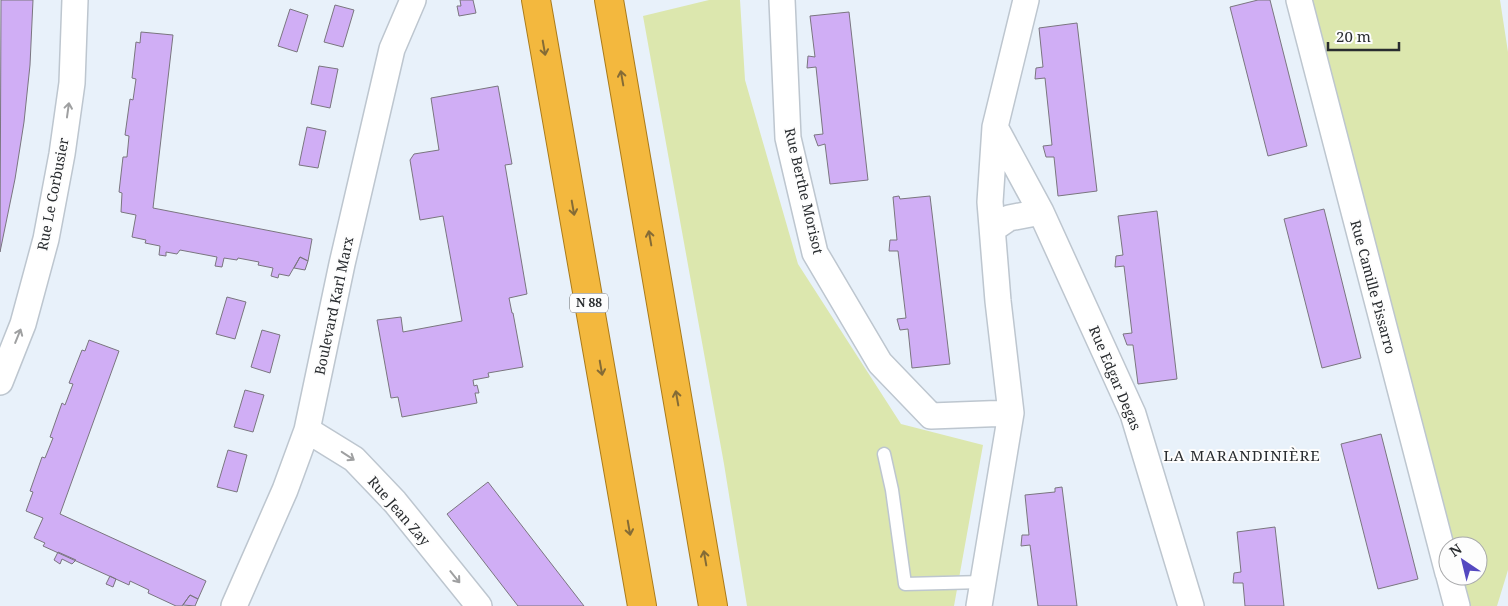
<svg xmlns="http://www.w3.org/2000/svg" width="1508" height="606" viewBox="0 0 1508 606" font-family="'Noto Serif',serif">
	<rect width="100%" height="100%" fill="#e8f1fa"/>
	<path fill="#dce7ae" d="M709,0H740L745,80L798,264L901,424L983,445L954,606H747L724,464L643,16Z
		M1309,0H1500L1508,52V570L1497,606H1463L1456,576H1478V546H1448L1439,512L1445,509L1438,481L1431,479Z"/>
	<path fill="#d0aef5" stroke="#7a767f" d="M1,0H33L30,65L24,122L15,179L0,252Z
		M460,0H473L476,13L459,16L457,6H461Z
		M1258,0H1270L1307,146L1268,156L1230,7Z
		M335,5L354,10L343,47L324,42Z
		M290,9L308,15L297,52L278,46Z
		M849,12L868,180L830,184L825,144L818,146L814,135L823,134L816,67L807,68L808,56L815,57L810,16Z
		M1077,23L1097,191L1058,196L1054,157H1046L1043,146L1052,145L1045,78L1035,79L1036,68L1043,67L1039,28Z
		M141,32L173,35L153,208L312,239L308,261L300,257L289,276L279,274L278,278L271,276L273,268L258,265L259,262L238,258L237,260L224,258L222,267L215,266L217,257L180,250L177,254L166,252V256L159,255L160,246L145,243L146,240L132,237L136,215L121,212L122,193L119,192L123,157H127L129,136L125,135L130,99L133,100L136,79L132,78L136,42L140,43Z
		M319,66L338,69L330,108L311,104Z
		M498,86L512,164L505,165L527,294L509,298L512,313H513L523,367L488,373L489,377L473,380L474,386L477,385L479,393H475L477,403L402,417L398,397L391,398L377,320L401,317L403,332L462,321L443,216L420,220L410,160L414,154L439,150L431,98Z
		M307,127L326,131L318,168L299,165Z
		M899,196L900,199L930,196L950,364L912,368L908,329L900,330L897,319L906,318L898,251H889L890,240H897L893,197Z
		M1324,209L1361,358L1322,368L1284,219Z
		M1157,211L1177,379L1138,384L1133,345H1127L1123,334L1132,333L1124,266L1115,267L1116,256L1123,255L1118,216Z
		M300,257L308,261L305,270L294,268Z
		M227,297L246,302L235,339L216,334Z
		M262,330L280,335L270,373L251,367Z
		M89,340L119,351L60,514L206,581L198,599L190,595L182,606H176L148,593L149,590L130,581L129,585L43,546L45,543L34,538L43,518L26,511L33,492L30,491L42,457L45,458L53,438L50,437L62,403L65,405L73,384L69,383L82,350L85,351Z
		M245,390L264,395L253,432L234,427Z
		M1381,434L1418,579L1378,589L1341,444Z
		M228,450L247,455L237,492L217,487Z
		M488,482L584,606H518L447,514Z
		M1062,487L1077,606H1038L1030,545L1021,546L1022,535H1029L1025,495L1055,492V488Z
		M1275,527L1284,606H1245L1243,583H1233L1234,573L1241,572L1237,532Z
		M58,552L76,560L72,564L62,559L60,564L54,560Z
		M110,576L116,579L113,587L106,584Z
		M190,595L198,599L195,606L183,605Z"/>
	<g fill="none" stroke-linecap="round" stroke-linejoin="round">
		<defs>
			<path id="service" d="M884,454L892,490L905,584L983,582"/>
			<path id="minor" d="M782,0L788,138L815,253L880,363L931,416L1011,413
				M1299,0L1448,573
				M995,127L1041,212L1133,414L1191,606
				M993,229L1009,218L1041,212
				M0,382L23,324L46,239L62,154L72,83L75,0
				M307,430L354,459L395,502L479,606
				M1449,576L1457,606
				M234,606L285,490L307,430L342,264L392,49L413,0
				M979,606L1011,413L998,301L990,202L995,127L1026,0"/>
			<path id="trunk" d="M536,0L642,606
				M609,0L713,606"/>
		</defs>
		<use href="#service" stroke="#bdc6cf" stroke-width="15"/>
		<use href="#minor" stroke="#bdc6cf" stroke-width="28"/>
		<use href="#trunk" stroke="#aa7b1a" stroke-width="30"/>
		<use href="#service" stroke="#fff" stroke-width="12"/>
		<use href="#minor" stroke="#fff" stroke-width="25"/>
		<use href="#trunk" stroke="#f3b83e" stroke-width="28"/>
	</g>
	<defs><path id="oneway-shaft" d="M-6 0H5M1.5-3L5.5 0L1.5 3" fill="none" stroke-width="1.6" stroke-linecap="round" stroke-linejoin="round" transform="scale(1.25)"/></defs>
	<g stroke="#846b36">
		<use href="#oneway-shaft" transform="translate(544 48) rotate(80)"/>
		<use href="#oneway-shaft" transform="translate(622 78) rotate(-100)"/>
		<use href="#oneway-shaft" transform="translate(573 208) rotate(80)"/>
		<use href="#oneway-shaft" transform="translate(650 238) rotate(-100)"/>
		<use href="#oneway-shaft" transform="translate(601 368) rotate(80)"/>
		<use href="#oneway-shaft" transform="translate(677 398) rotate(-100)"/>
		<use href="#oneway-shaft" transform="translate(629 528) rotate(80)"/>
		<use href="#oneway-shaft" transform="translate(705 558) rotate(-100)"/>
	</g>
	<g stroke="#9fa0a1">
		<use href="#oneway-shaft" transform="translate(68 110) rotate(-82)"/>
		<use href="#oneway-shaft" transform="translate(18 336) rotate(-68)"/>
		<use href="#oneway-shaft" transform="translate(348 456) rotate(33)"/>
		<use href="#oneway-shaft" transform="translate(455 577) rotate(51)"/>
	</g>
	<g text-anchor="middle" stroke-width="4" stroke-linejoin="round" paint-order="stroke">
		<rect fill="#fdfdfd" stroke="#696b6d" stroke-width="1" x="570" y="293.5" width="38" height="19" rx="4"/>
		<g font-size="12" font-weight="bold" fill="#292c2f">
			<text x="589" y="307">N 88</text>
		</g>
		<g font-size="14" fill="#292c2f" stroke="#fdfdfd">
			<text transform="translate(804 191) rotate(77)" y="5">Rue Berthe Morisot</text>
			<text transform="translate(53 194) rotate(-79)" y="5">Rue Le Corbusier</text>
			<text transform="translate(1373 287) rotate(75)" y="5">Rue Camille Pissarro</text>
			<text transform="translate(334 306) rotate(-78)" y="5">Boulevard Karl Marx</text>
			<text transform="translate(1115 378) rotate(67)" y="5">Rue Edgar Degas</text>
			<text transform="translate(399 511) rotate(49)" y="5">Rue Jean Zay</text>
		</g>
		<g font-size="15" letter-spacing="1" fill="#292c2f" stroke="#fdfdfd">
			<text x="1242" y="461">LA MARANDINIÈRE</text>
		</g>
	</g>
	<g transform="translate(1463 561) rotate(325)"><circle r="24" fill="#fdfdfd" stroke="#a8a9ab"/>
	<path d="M0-4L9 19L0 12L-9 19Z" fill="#5448c0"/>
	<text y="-8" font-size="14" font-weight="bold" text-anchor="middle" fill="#292c2f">N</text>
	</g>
	<path d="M1328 42v8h71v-8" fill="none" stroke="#292c2f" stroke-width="2.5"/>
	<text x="1336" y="42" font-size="15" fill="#292c2f" stroke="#fdfdfd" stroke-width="4" paint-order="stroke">20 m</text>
</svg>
